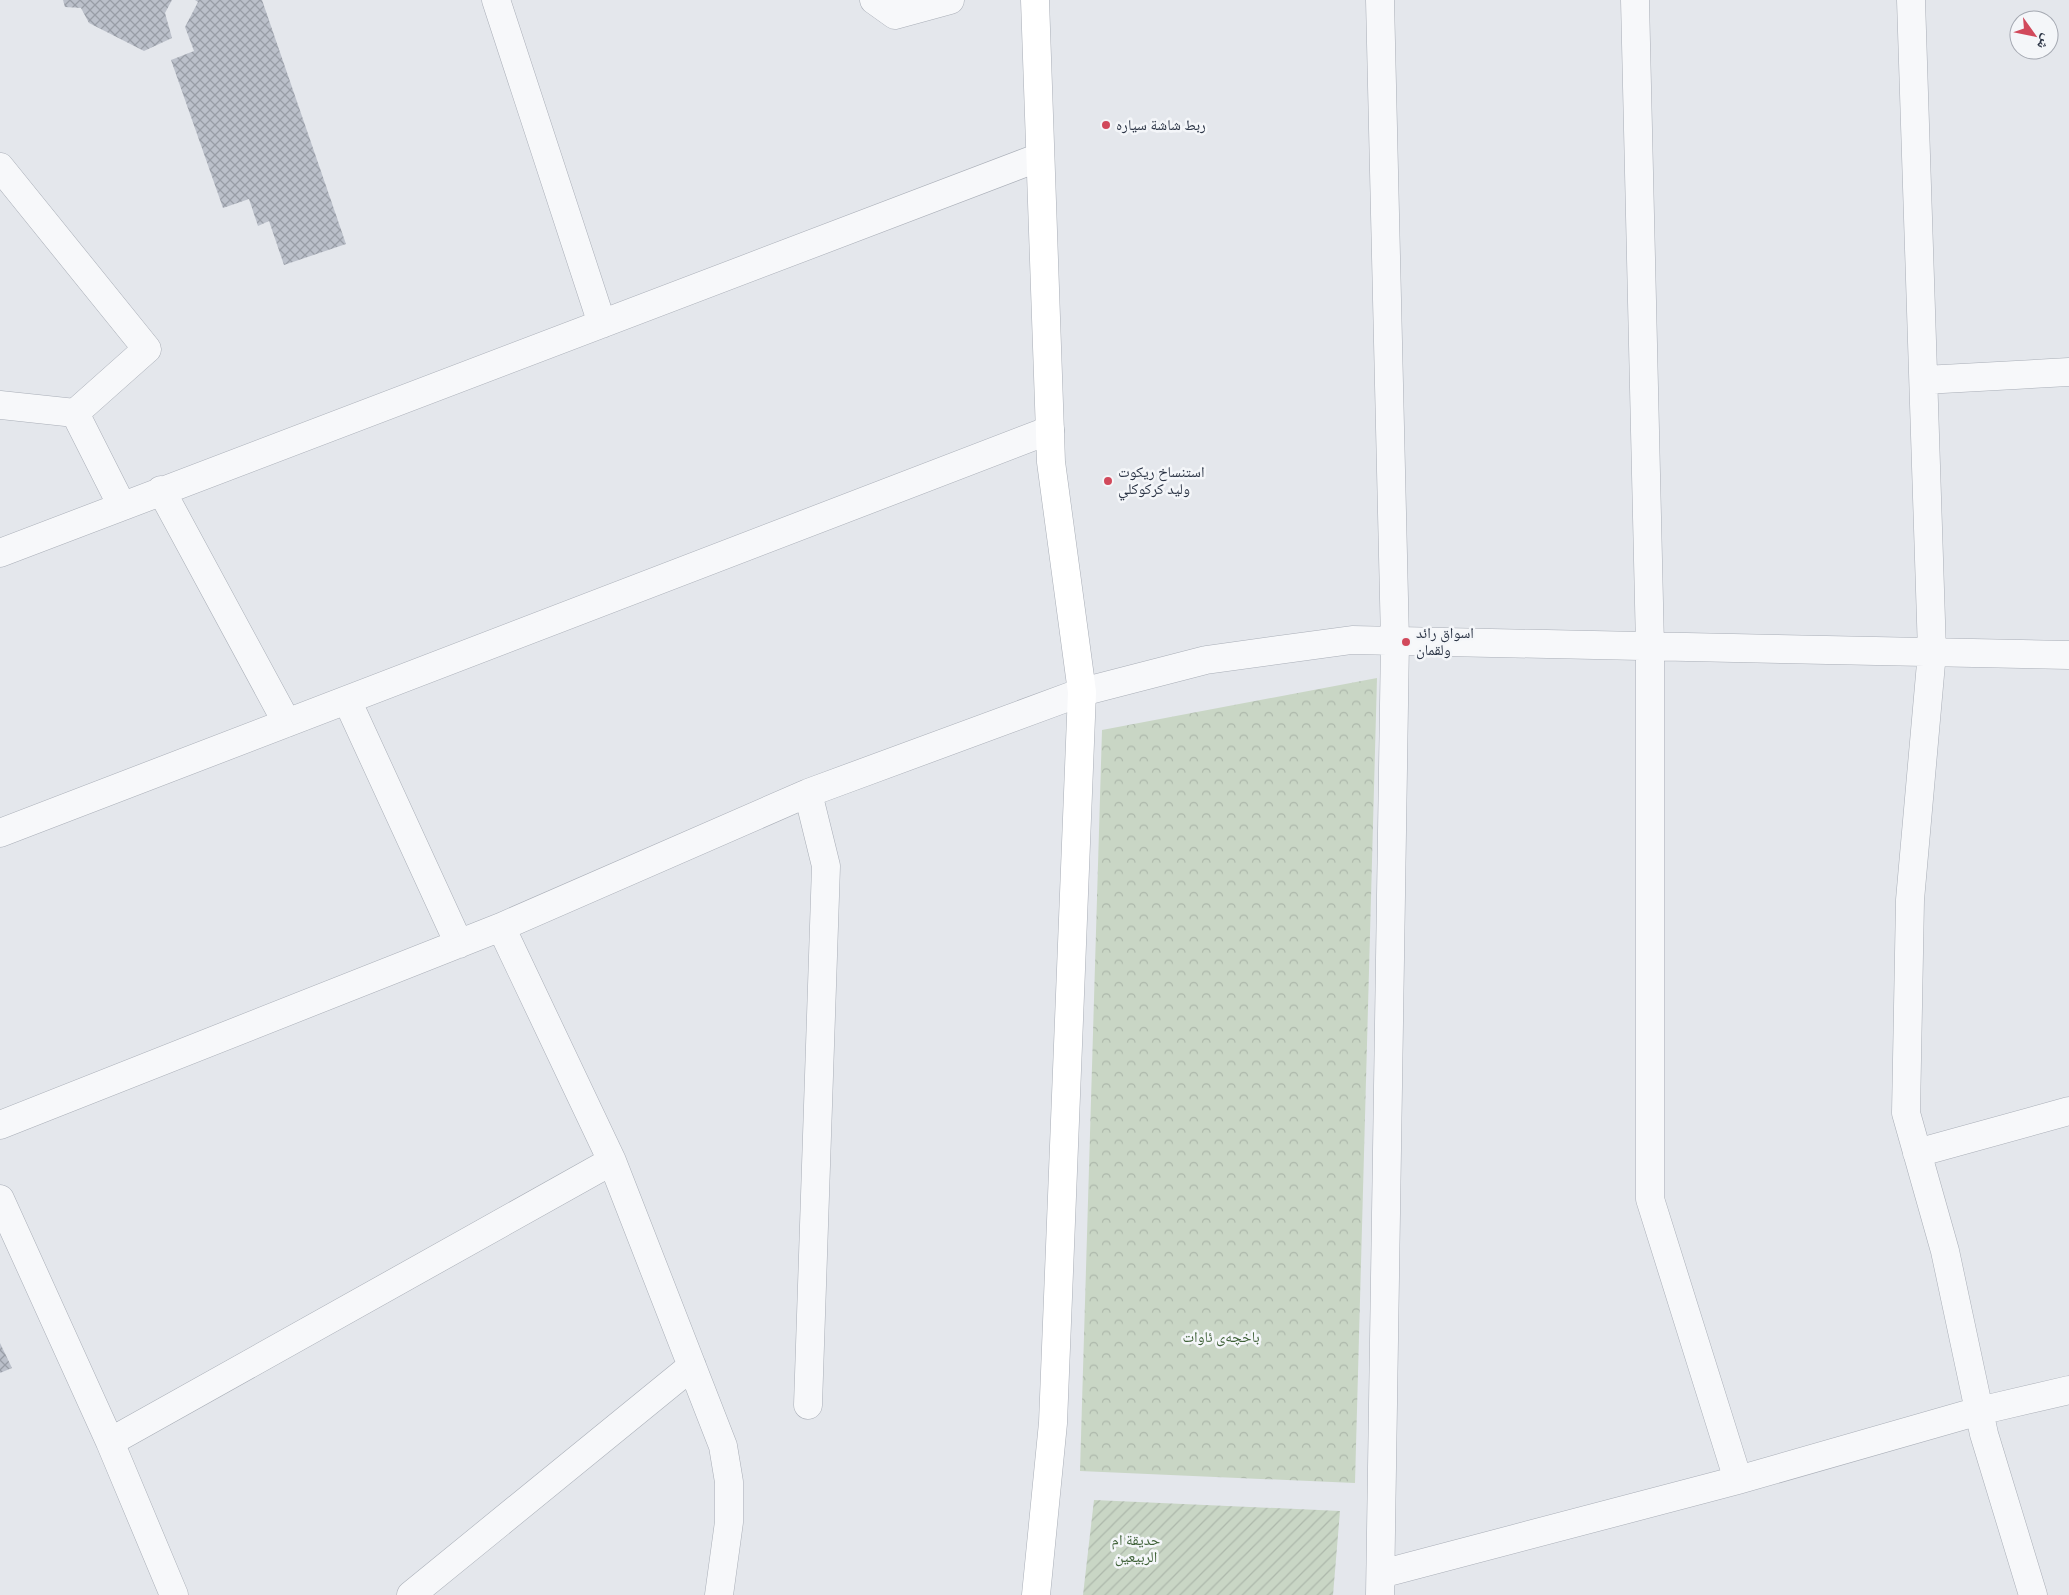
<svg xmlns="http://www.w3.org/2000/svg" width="2069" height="1595" viewBox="0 0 2069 1595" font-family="'IBM Plex Sans','Noto Naskh Arabic',sans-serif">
	<defs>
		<pattern id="park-crowns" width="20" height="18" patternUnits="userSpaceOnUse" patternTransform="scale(1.25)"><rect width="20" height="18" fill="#c9d6c5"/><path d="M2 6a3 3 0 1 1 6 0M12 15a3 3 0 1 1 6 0" fill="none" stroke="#adb8ab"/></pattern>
		<pattern id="garden-furrows" width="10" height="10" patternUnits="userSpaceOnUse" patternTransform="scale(1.25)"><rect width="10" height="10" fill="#c9d6c5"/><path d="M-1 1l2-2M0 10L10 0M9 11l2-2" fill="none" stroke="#adb8ab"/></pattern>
		<pattern id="building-cross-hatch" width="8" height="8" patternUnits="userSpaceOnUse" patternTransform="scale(1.25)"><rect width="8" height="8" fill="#bbc0ca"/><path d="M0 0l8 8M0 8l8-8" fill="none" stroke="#989da6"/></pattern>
	</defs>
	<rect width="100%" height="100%" fill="#e4e7ec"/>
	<path fill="url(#park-crowns)" d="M1377,678L1355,1483L1080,1471L1102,730Z"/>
	<path fill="url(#garden-furrows)" d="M1094,1500L1340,1511L1333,1595H1083Z"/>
	<path fill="url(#building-cross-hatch)" d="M63,0H172L165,13L172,38L144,51L89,23L81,8L65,7Z
		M195,0H262L346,244L284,265L269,221L258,226L249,199L223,208L171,60L194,51L185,27L198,2Z
		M0,1343L12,1368L0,1373Z"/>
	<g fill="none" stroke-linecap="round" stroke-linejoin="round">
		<defs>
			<path id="minor" d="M496,0L602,324
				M874,0L895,15L950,0
				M1635,0L1650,646V1199L1738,1480
				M1911,0L1932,652L1910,900L1906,1113L1945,1251L1984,1434L2033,1595
				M0,167L147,349L75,413L0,405
				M1924,380L2069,372
				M75,413L122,506
				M161,490L287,723
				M0,553L1040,157
				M347,700L459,944
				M0,833L1050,430
				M0,1125L501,927
				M1917,1153L2069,1111
				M612,1161L723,1446L729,1482V1522L719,1595
				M0,1199L110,1442L612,1161L501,927L808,793L1082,692L1206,660L1352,640L2069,655
				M808,1405L826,866L808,793
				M110,1442L174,1595
				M1381,1574L1738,1480L1979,1411L2069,1390
				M411,1595L692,1366
				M1380,1595L1395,641L1380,0"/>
			<path id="secondary" d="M1035,0L1051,462L1082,692L1053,1423L1036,1595"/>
		</defs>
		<use href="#minor" stroke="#a9aeb7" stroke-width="29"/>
		<use href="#secondary" stroke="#a9aeb7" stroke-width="29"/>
		<use href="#minor" stroke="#f7f8fa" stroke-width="28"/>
		<use href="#secondary" stroke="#fff" stroke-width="28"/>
	</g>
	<g fill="#d1495b" stroke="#f4f6f9" stroke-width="2">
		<circle cx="1106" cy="125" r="5"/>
		<circle cx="1108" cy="481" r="5"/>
		<circle cx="1406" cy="642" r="5"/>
	</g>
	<g text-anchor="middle" stroke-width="5" stroke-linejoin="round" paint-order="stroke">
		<g font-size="15" fill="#2b3445" stroke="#f4f6f9" text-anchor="start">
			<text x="1116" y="130">ربط شاشة سياره</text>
			<text x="1118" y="477">استنساخ ريكوت<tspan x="1118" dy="17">وليد كركوكلي</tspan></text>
			<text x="1416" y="638">اسواق رائد<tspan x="1416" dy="17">ولقمان</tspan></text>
		</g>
		<g font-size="15" fill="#3f6138" stroke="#f4f6f9">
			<text x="1221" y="1342">باخچەی ئاوات</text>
			<text x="1136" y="1545">حديقة ام<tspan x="1136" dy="17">الربيعين</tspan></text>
		</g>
	</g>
	<g transform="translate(2034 35) rotate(123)"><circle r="24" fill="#f4f6f9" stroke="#a4a8b1"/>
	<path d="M0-4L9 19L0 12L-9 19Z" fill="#d1495b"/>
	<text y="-8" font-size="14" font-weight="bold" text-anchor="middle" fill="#2b3445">ش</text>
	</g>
</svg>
